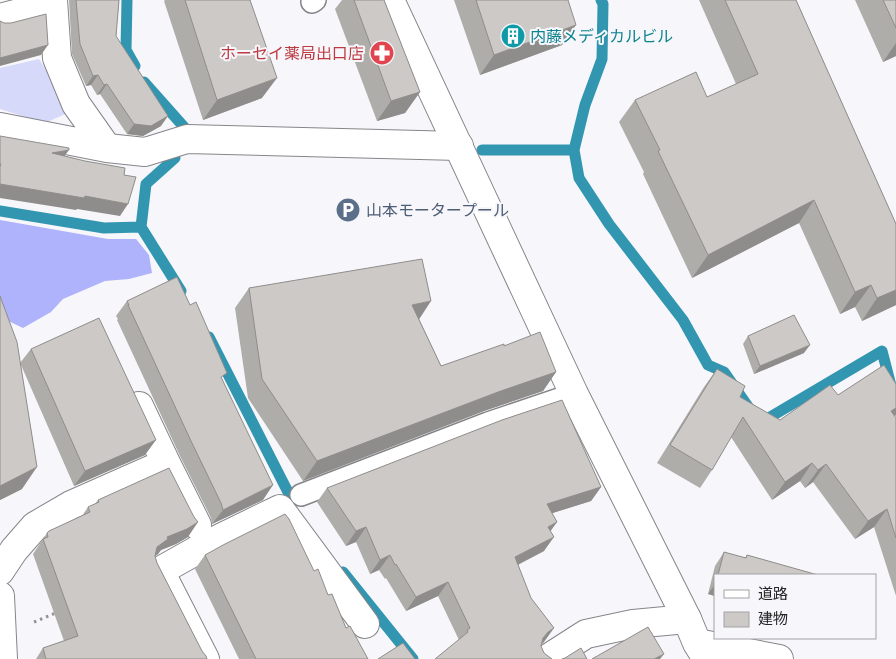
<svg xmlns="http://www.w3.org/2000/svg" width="896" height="659" viewBox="0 0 896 659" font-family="'DM Sans','Noto Sans JP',sans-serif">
	<rect width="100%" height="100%" fill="#f7f7fb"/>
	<path fill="#d6d9fa" d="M39,59L72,111L45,123L0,109V68Z"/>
	<path fill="#aeb3fb" d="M0,220L108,239H136L149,255L152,273L129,279L105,281L63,299L51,312L23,328L0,317Z"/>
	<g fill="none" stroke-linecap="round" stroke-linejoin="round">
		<path stroke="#3296b1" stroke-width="11" d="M127,0L126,50L135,66
			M601,0L603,4L602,59L585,105L574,150L579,178L609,224L683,320L708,365L724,372L751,411
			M144,82L184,127
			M482,150H574
			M0,211L104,228L141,227L146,184L175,158
			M141,227L181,291
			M209,337L289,494
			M760,423L882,351L896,405
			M343,572L413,659"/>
		<defs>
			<path id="service" d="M312,2L315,0
				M301,495L488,423L574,394"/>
			<path id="minor" d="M53,0L57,58L76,104L107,148
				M0,18L53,4
				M0,127L107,148L145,152L187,139L459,146
				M139,406L166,463L197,525
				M0,571L14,550L35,526L71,505L166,463
				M0,596L3,659
				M205,659L160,571L208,544L280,509L365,624
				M547,659L586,634L633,624L687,619"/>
			<path id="tertiary" d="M390,0L574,394L687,619L697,643L707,659
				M697,643L779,659"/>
		</defs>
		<use href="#service" stroke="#858689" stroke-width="24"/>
		<use href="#minor" stroke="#858689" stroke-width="30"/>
		<use href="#tertiary" stroke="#858689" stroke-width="30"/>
		<path stroke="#939396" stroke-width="3" stroke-dasharray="2.5 4" stroke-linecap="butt" d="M34,622L58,612"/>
		<use href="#service" stroke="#fff" stroke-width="21"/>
		<use href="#minor" stroke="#fff" stroke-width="28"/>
		<use href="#tertiary" stroke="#fff" stroke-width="28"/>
	</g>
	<path fill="#afadaa" d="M69,0H119L116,36L161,126L143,136L127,134L100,94L97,95L91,85L86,86L72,54Z
		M165,0H250L262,98L203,120L164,1Z
		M342,0H384L420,92L405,113L377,121L335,9Z
		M454,0H568L562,45L480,75Z
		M699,0H796L896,224V305L862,321L855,307L840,314L799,223L692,278L643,174L644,172L619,122L635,100L707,97L736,84Z
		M855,0H896V57V56L883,62Z
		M249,288L419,319L441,366L504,346L556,372L543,391L484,411L303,481L248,398L235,308Z
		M0,296L20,363L31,349L145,455L74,486L21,365L22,489L0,500Z
		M127,301L222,379L263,500L212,524L211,518L180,456L117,320L118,319L116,316Z
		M748,336L804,353L754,374L743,344Z
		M717,369L740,397L780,420L838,395L895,417L896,418V596L874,527L855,539L813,482L805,488L800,481L772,500L731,437L712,470L700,488L657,463L704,387Z
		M601,487L591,501L552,513L557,522L550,531L544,551L518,565L544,642L542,644L459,640L438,596L406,611L386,578L385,579L379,570L370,574L356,542L346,546L317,502L327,488Z
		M98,500L188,537L176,544L161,550L158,554L155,556L157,563L202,651L207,659H36L43,648L64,641L33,554L47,533L82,516L88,507L95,504Z
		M724,552L745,558L747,555L818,575H715V596L708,594L715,566Z
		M205,555L314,571L346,628L368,659H239L195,569Z"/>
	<path fill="#8f8d8b" d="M576,25L562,45L480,75L494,55Z
		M896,43V56L883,62Z
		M48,45L41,55L0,66V58Z
		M98,75L91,85L86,86L93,76Z
		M277,78L262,98L203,120L217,100Z
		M107,84L100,94L97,95L104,85Z
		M420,92L405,113L377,121L391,101Z
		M168,116L161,126L143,136L127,134L134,124Z
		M69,150L60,162L52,153Z
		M0,184L85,196L128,204L120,216L77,209L76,210L0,198Z
		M814,200L799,223L692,278L708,255Z
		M871,285L855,307L840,314L855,292Z
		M896,290V305L862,321L877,298Z
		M431,301L418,321L412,305Z
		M810,345L804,353L754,374L760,366Z
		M556,372L543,391L484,411L303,481L317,461L498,392Z
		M896,408V415L893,419L891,411Z
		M156,440L145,455L74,486L85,471Z
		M812,463L800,481L772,500L785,482Z
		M826,464L813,482L805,488L818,470Z
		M37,467L22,489L0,500V486Z
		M273,485L263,500L212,524L223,510Z
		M601,487L591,501L537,518L547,504Z
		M887,509L874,527L855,539L868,521Z
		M198,522L188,537L176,544L161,550L158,554L147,562L157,547L167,537Z
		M557,522L547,536L548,527Z
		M366,527L356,542L346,546L356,531Z
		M554,537L544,551L505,571L515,557Z
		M390,555L379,570L370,574L380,560Z
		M448,582L438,596L406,611L416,597Z
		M715,584V596L708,594Z
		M554,628L544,642L538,646L543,638L548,632Z
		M664,654L660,659H654Z"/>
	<path fill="#ccc9c6" stroke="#8f8d8b" d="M76,0H119L116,36L168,116L151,126L134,124L107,84L104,85L98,75L93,76L80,44Z
		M185,0H250L277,78L217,100Z
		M354,0H384L420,92L391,101Z
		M476,0H568L576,25L494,55Z
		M725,0H796L896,224V290L877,298L871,285L855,292L814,200L708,255L658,151L660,150L635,100L696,72L707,97L758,74Z
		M883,0H896V28Z
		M46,14L48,45L0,58V21L4,23H11Z
		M0,136L69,148V150L52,153L85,161L125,168L124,175L136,177L128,204L85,196L84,198L0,184V167L1,164H0Z
		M422,259L431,301L412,305L441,366L504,344V346L540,332L556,372L498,392L317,461L262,379L249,288Z
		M177,277L190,305L196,302L227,373L221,377L273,485L223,510L221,503L191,441L128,305H129L127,301Z
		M0,296L17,342L37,467L0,486Z
		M794,315L810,345L760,366L748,336Z
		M99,318L156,440L85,471L31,349Z
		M884,365L896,384V408L891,411L896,418V538L887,509L868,521L826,464L818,470L812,463L785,482L743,417L712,470L670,445L717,369L745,386L740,397L780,420L830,385L838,395Z
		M562,400L601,487L547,504L557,522L548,527L554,537L515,557L531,598L554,628L548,632L543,638L541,646L544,653L552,659H435L468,632L467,630L470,628L448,582L416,597L396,564L395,565L390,555L380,560L366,527L356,531L327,488L502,420Z
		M169,468L194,517L198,522L187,529L167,537L168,539L157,547L155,556L157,563L202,651L206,656L207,659H46L43,648L78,636L43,539L48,537L47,533L49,531L90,512L88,507L99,502L98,500Z
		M285,514L289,519L314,571L318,569L328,595L332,594L346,628L350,626L368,659H256L205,555L225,544Z
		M724,552L746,558L747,555L818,575H718Z
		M648,627L664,654L654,659H592Z
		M403,643L415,659H378Z
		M581,648L587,659H562L565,658Z"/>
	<defs>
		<symbol id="building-disc" viewBox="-11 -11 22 22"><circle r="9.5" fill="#0f9aa8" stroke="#f7f7fb"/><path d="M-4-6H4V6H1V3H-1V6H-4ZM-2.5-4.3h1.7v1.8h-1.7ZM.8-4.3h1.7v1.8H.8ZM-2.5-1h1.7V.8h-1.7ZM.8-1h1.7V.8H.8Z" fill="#fff"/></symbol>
		<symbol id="pharmacy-disc" viewBox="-11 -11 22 22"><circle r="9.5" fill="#e0444e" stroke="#f7f7fb"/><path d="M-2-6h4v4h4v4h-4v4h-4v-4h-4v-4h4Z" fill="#fff"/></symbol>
		<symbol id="parking-disc" viewBox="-11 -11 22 22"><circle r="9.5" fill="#5c6f8a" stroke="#f7f7fb"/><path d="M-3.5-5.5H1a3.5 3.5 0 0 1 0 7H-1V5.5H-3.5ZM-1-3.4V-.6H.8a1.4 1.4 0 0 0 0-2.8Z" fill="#fff"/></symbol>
	</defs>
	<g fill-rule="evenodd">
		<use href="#building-disc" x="499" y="22" width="28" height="28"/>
		<use href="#pharmacy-disc" x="368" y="39" width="28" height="28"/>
		<use href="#parking-disc" x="334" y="196" width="28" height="28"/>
	</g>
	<g text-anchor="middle" stroke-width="4" stroke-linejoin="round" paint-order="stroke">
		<g font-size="16" fill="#0d838f" stroke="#f7f7fb" text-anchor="start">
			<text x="530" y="42">内藤メディカルビル</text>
		</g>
		<g font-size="16" fill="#be3a42" stroke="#f7f7fb" text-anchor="end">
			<text x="364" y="59">ホーセイ薬局出口店</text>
		</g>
		<g font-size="16" fill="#4e5e75" stroke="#f7f7fb" text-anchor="start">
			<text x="366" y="216">山本モータープール</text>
		</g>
	</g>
	<rect x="714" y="574" width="162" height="65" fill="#f7f7fb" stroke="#a3a3a6"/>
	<rect x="724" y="590" width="25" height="8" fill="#ffffff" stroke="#a3a3a6"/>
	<text x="758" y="599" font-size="15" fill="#252526">道路</text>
	<rect x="724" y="612" width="25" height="15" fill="#ccc9c6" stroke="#a3a3a6"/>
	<text x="758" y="624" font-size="15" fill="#252526">建物</text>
</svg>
